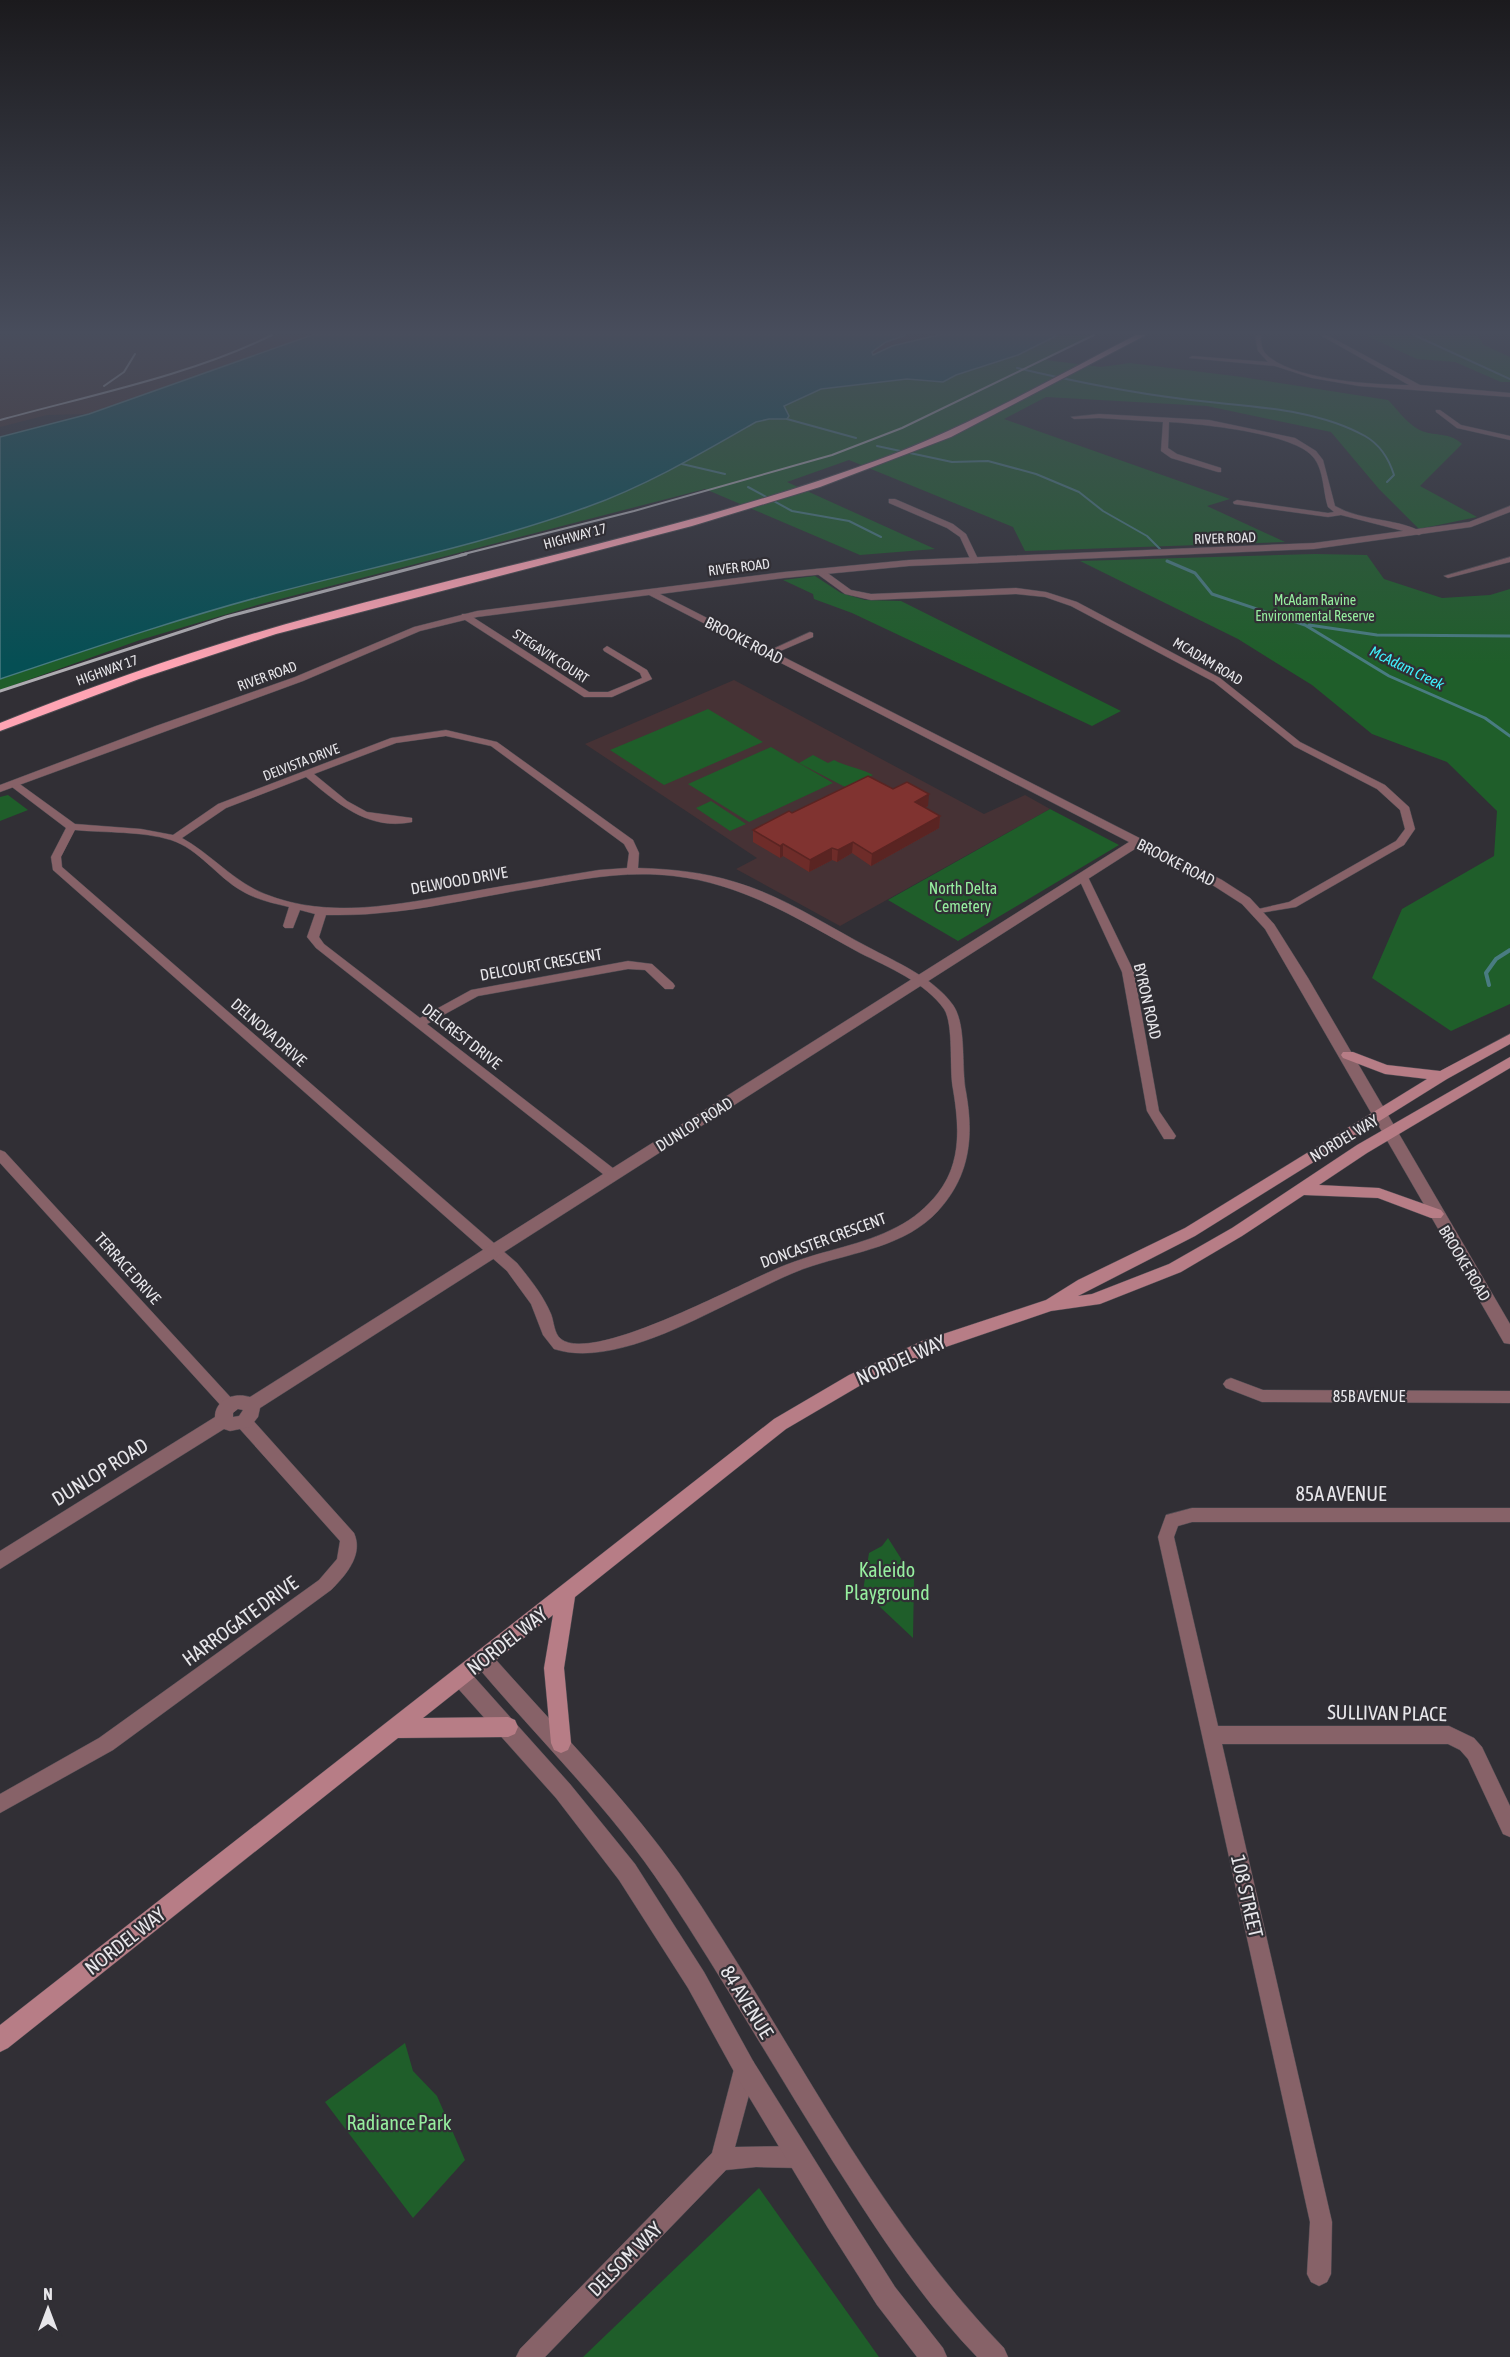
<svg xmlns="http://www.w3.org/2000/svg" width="1510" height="2357" viewBox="0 0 1510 2357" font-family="'Asap Condensed',sans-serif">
	<rect width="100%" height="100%" fill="#312f35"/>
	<path fill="#463232" d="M0,335H312L89,414L47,415L0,427Z"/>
	<path fill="#463235" d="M734,680L984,814L1025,795L1050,809L840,926L736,869L757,858L585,744Z"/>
	<path fill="#1f5e2a" d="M1058,335H1092L1046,360L1101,367L1130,363L1242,377L1388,400C1399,411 1409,427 1425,432C1439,436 1451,433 1462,444L1420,486L1477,517L1419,529L1379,489L1331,432L1207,406L1046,397L1004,419L1230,499L1207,506L1285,542L1025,551L1013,527L849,460L787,482L935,549L860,555L705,489L261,604L140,640L0,690V679L125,637L262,596L484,538L588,507L682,464L756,422L769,419H787L784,406L821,389L907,379L943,382L956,375L1018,355Z
		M1365,335H1477L1484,345L1510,357V382H1501L1455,362L1417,359Z
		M1315,554L1367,555L1384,579L1442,598L1490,595L1510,589V1004L1451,1031L1372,978L1402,909L1494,856L1497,811L1447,762L1372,734L1312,685L1238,639L1080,561Z
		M815,576L841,593L865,600L901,601L1121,711L1092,726L852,613L814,599L813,594L783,580Z
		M708,709L763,742L664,785L610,750Z
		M771,747L833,783L749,822L688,784Z
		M813,755L828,763L834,760C847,767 860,768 873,775L847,788L799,763Z
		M8,795L28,810L0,821V797Z
		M711,801L746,824L730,831L696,808Z
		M1050,809L1119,845L958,941L888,900Z
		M888,1538L914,1579L913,1638L863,1591L869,1553L882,1546Z
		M405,2043L413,2071L437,2096L465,2160L413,2218L325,2102Z
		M759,2188L879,2357H583Z"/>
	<path fill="#054f54" stroke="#497c81" stroke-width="1.5" d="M312,335H906L886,342L872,352L873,355L892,346L938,335H1058L1018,355L956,375L943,382L907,379L821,389L784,406L789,416L787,419H769L756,422C702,453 646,486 587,507C482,545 371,567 263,596C174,620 87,650 0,679V437L89,414Z"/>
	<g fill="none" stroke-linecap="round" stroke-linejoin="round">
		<path stroke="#497c81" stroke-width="2" d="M1414,335L1510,379
			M1017,368C1072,381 1127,392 1183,399C1242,407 1311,406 1365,436C1379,444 1389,459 1394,475L1387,482
			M787,419L856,438
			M877,446L952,462L988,461L1036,474L1079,492L1103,511L1147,536L1160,549
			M682,464L725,474
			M748,487L792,511L849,521L881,537"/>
		<path stroke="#497c81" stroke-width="3" d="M1167,561L1195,573L1212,594L1305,625L1389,676L1485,718L1510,736
			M1309,625L1377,635L1510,636"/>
		<path stroke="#497c81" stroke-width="4" d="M1489,985L1486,973L1496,959L1510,950"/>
		<defs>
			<path id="minor" d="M1255,335H1261C1261,341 1261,348 1265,353C1289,380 1375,385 1409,385L1320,335H1327L1420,385L1510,393V397L1359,386L1312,378L1275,366L1189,358L1192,356L1268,362L1258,351Z
				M1436,410H1440L1461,425L1510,436V440L1457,428L1436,412Z
				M1099,414L1209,420L1295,438L1316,451L1323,460L1335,506C1363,522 1400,518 1423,533L1419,535L1341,515L1328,517L1234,504L1233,502L1237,500L1328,513L1334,512L1328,507C1323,492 1324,471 1314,458C1296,433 1201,424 1169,422L1168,448L1177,454L1221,468V472H1218L1171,458L1161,451L1163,422L1099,418L1074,419L1071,417Z
				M889,499H895L953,524L966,534L979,561L978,563H972L960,537L947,528L889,503Z
				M1510,557V562L1448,578L1444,576Z
				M816,569H822L851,590L871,594L1016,588L1046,592L1077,602L1220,678L1300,742L1385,785L1409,807L1415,829L1404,845L1296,907L1254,914V910L1289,902L1396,841L1405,829L1400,810L1377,789L1294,746L1214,682L1071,606L1045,597L1016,594L871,600L845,594L816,573Z
				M462,614H468L589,692H608L642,678L640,673L604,651L603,649L607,646L647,670L652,679L612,697H584L462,618Z
				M810,632L813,633V637L771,655L764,653Z
				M446,730L497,742L633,840L639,853L638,868C671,869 703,872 735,882C783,896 824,924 868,947C896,962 934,978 953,1005C967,1025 961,1067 966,1092C974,1137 970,1176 938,1211C906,1246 855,1252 812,1266C787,1274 764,1287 740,1298C690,1322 610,1367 554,1349L543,1335L531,1304L507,1271L53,870L51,857L66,828L8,784L9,782H17L75,824L141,829L173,835L218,804L391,738ZM446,736L491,746L624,844L629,853L627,868L599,870C554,877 509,885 464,893C398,904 330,920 265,894C234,882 211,854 182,838L226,808L306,777C337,803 368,831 412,822V818L367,812L347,801L314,774L396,743ZM75,830C106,833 142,831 171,840C199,849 217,877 242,891C257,900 273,903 289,907L283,926L285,928H293L300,910L315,914L307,937L316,948L608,1178H618L620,1175L618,1172L427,1024L478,996L628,969L645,970L665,989H673L675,986L673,983L652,964L628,961L471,990L420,1018L324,944L319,937L326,915C343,915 362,915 380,913C429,909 478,897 527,889C576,880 624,870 674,876C744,884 800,920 860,953C888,967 926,983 944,1009C954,1025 949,1068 953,1089C959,1125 962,1162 938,1193C927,1207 913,1219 897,1227C863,1245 824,1250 788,1264C749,1278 595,1365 561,1339C554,1334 554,1321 551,1314C543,1295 530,1279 517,1263L62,867L61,857Z
				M1083,874L1088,877L1134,972L1159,1111L1176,1136L1174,1139H1164L1147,1111L1122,972L1078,877Z
				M0,1150L5,1152L234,1401L237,1405L234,1409L229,1411L224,1409L0,1163Z
				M1231,1378L1263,1390L1510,1391V1403L1262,1402L1226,1388L1223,1384L1226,1380Z
				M244,1416L250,1417L354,1533C364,1555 345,1576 331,1590L113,1750L0,1813V1794L99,1738L319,1580L337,1559L340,1541L238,1427L236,1422L238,1417Z
				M1192,1508H1510V1522H1192L1178,1526L1174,1537L1218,1726H1449L1474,1738L1482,1747L1510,1806V1837L1503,1834L1468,1759L1460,1750L1448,1744H1222L1332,2222L1331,2274L1327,2282L1319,2286L1311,2282L1307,2274L1310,2222L1158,1537L1166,1515Z
				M745,2058L753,2061L756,2069L735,2147L798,2146L806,2149L809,2157L806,2165L798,2168L756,2167L726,2170L545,2357H516L520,2349L712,2153L734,2069L737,2061Z"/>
			<path id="tertiary" d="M1510,506V512L1471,527L1314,549L909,566L784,578L660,594L1222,880L1250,898L1274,924L1308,978L1510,1324V1344L1504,1343L1474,1291L1265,929L1242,904L1214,886L1138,847L260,1408L258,1417L250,1427L230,1431L224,1429L0,1569V1551L215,1417C215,1399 235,1392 250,1397L1129,842L649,595L477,617L420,631L303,681L0,792V785L156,726L295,677L414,627L477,611L784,572L909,560L1314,543L1469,522ZM238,1409L243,1410L239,1416L233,1417V1413Z
				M483,1650L490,1653C553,1725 623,1794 679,1873C787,2030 870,2210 1004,2348L1008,2357H977C920,2298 876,2229 832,2160C776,2071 723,1979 665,1891C611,1809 539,1740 476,1665L473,1659L476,1653Z
				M461,1668L468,1670L570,1784L635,1864L704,1972L753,2061L846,2210L895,2287L943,2348L947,2357H917L877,2305L828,2228L737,2077L688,1988L619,1880L556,1798L454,1684L451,1677L454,1670Z"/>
			<path id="secondary" d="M1510,1034V1044L1447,1079L1195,1236L1078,1296L1092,1294L1169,1264L1232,1228L1357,1145L1510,1057V1068L1367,1153L1319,1185L1379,1188L1441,1210L1444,1214L1441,1218H1431L1378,1198L1304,1195L1242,1236L1181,1272L1100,1304L1051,1311L934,1351L861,1385L786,1429L575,1597L564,1668L571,1743L568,1750L561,1753L554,1750L551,1743L544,1668L553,1615L423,1718L508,1717L515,1720L518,1727L515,1734L508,1737L398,1738L8,2048L0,2052V2025L774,1419L849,1375L922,1341L1046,1300L1078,1280L1185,1228L1427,1079L1385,1074L1343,1058L1341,1055L1343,1052H1353L1387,1065L1440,1071Z"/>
			<path id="motorway" d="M1136,335H1146L951,437L820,487L692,526L276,634L139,679L0,731V723C103,682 208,645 315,616C502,564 693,528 875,461C966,428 1051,379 1136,335Z"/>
		</defs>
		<use href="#minor" stroke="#4e4c52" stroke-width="1"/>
		<use href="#tertiary" stroke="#4e4c52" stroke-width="1"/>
		<use href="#secondary" stroke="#4e4c52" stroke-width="1"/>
		<use href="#motorway" stroke="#4e4c52" stroke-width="2"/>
		<use href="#minor" fill="#876268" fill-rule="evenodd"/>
		<use href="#tertiary" fill="#876268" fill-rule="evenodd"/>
		<use href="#secondary" fill="#b77d86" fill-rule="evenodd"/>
		<use href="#motorway" fill="#fea4b3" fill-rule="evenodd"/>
		<path stroke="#aeacb1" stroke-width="2" d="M104,386L124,372L135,354
			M0,420C87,396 192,375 272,335
			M460,555L634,511L832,455L902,428L1094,335"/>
		<path stroke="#aeacb1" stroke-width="3" d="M0,691L226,617L466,554"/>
	</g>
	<path fill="#6e2c29" d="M893,789L928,806L925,808L940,816L939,828L871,866L852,853L837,862L832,860L809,872L783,856L780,858L753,842V830L792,813Z"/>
	<path fill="#5a2422" d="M929,794L928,806L914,813L915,802Z
		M940,816L939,828L871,866L872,854Z
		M853,842L852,853L837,862L838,850Z
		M783,844V856L780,858V846Z
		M832,848V860L809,872L810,860Z"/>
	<path fill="#803330" stroke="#5a2422" stroke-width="1.5" d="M868,776L893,789L907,782L929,794L915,802L940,816L872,854L853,842L838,850L832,848L810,860L783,844L780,846L753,830L789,811L792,813Z"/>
	<linearGradient id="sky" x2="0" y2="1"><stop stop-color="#1b1a1d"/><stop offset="0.5" stop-color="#484d5c"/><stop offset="1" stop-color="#484d5c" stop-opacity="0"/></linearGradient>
	<rect width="1510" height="665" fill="url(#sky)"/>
	<g text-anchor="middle" stroke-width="4.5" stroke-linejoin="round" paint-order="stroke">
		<g font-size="14" fill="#e7e6ea" stroke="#312f35">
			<text transform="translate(575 536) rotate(-15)" y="5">HIGHWAY 17</text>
			<text transform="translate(1225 538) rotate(-2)" y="5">RIVER ROAD</text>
			<text transform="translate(739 567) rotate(-7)" y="5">RIVER ROAD</text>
			<text transform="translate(551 656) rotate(33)" y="5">STEGAVIK COURT</text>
			<text transform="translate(1208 661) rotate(31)" y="5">MCADAM ROAD</text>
			<text transform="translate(107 670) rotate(-20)" y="5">HIGHWAY 17</text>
			<text transform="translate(267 676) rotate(-20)" y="5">RIVER ROAD</text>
			<text transform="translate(301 762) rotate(-21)" y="5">DELVISTA DRIVE</text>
		</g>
		<g font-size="14" fill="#96ee9f" stroke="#312f35">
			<text x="1315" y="605">McAdam Ravine<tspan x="1315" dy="16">Environmental Reserve</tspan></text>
		</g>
		<g font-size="15" font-style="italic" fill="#3ff2fe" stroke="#312f35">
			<text transform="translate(1407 668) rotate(26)" y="5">McAdam Creek</text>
		</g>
		<g font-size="16" fill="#e7e6ea" stroke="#312f35">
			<text transform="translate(744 640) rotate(27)" y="6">BROOKE ROAD</text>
			<text transform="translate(1176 862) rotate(27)" y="6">BROOKE ROAD</text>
			<text transform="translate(459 880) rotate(-10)" y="6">DELWOOD DRIVE</text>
			<text transform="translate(541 964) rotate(-10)" y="6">DELCOURT CRESCENT</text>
			<text transform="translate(1148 1001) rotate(77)" y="6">BYRON ROAD</text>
			<text transform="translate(269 1032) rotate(41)" y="6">DELNOVA DRIVE</text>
			<text transform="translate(462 1036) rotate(38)" y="6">DELCREST DRIVE</text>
			<text transform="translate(694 1124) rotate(-32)" y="6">DUNLOP ROAD</text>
			<text transform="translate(1344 1138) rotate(-31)" y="6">NORDEL WAY</text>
			<text transform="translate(823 1240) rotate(-20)" y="6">DONCASTER CRESCENT</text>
			<text transform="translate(1465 1263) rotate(59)" y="6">BROOKE ROAD</text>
			<text transform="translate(128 1268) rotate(48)" y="6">TERRACE DRIVE</text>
			<text x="1369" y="1402">85B AVENUE</text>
		</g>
		<g font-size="16" fill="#96ee9f" stroke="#312f35">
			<text x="963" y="894">North Delta<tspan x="963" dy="18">Cemetery</tspan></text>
		</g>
		<g font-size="20" fill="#e7e6ea" stroke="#312f35">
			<text transform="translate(901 1360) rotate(-24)" y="7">NORDEL WAY</text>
			<text transform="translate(100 1472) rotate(-32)" y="7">DUNLOP ROAD</text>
			<text x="1341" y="1501">85A AVENUE</text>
			<text transform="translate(240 1621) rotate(-36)" y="7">HARROGATE DRIVE</text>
			<text transform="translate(507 1641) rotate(-38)" y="7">NORDEL WAY</text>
			<text transform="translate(1387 1713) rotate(1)" y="7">SULLIVAN PLACE</text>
			<text transform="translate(1247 1896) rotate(77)" y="7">108 STREET</text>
			<text transform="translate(125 1941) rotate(-38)" y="7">NORDEL WAY</text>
			<text transform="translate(747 2002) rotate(58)" y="7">84 AVENUE</text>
			<text transform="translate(625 2259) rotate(-45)" y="7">DELSOM WAY</text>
		</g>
		<g font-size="20" fill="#96ee9f" stroke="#312f35">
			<text x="887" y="1577">Kaleido<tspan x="887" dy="23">Playground</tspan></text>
			<text x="399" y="2130">Radiance Park</text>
		</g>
	</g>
	<g transform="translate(48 2309)" stroke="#312f35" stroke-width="4.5" paint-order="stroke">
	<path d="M0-4.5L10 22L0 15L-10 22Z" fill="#e7e6ea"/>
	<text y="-9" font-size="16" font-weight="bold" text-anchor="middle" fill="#e7e6ea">N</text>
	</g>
</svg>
